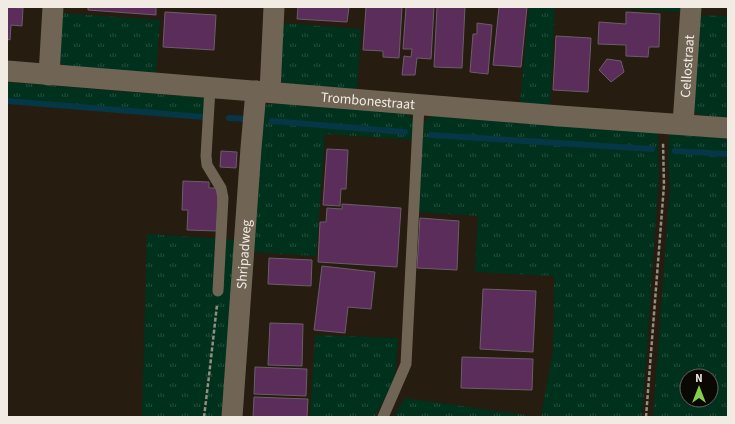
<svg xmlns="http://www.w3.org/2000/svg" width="735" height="424" viewBox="0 0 735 424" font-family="'Source Sans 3',sans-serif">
	<defs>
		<pattern id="grass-tufts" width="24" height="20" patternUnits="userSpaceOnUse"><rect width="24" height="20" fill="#00311d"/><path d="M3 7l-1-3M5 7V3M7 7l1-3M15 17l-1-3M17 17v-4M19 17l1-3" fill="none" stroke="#264f3e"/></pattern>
	</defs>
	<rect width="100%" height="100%" fill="#261c0f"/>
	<path fill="url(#grass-tufts)" fill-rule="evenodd" d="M529,7H555L550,105L520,103Z
		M599,7H680V12Z
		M62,13L160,20L156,73L68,67L61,64L59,59Z
		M696,15L728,16V118L706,116L697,114L693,109Z
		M281,23L361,29L357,90L286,83L279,81Z
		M7,82L206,98L204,117L7,101Z
		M267,104H299L407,112L414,121L413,140L325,134L316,256L248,252L262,115Z
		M434,116L658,132L659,174L642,417H393L405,398L541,417L553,349L554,276L475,272L478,216L417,212L423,125L426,119Z
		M669,134L728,137V417H653L670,186L668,160ZM687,376H711V400H687Z
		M147,234L240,240L227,417H142Z
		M315,335L398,338L395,378L375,417H310Z"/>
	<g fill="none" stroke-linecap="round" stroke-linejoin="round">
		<path stroke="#053746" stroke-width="6" d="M7,101L204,117
			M229,118L247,119
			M272,121L405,132
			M431,135L652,149
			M675,151L728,154"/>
	</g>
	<path fill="#5b2d5a" stroke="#6b5d6a" d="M7,7L23,8L22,26L11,25L10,40L7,39Z
		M88,7H156V15L88,10Z
		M298,7H349L347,22L297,19Z
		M366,7H402L399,58L383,57V51L363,50Z
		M406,7H434L431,59L417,58L415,75H402L404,56L411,57L412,49H403Z
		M437,7H465L462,68L434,67Z
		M499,7H527L521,67L493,65Z
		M165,12L216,15L214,50L163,47Z
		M626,12L660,14L659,47H649L648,57L626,56V45L598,44L599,22L626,24Z
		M477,23L492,25L488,74L470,72L473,34H477Z
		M556,36L591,38L588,92L553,90Z
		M607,59L621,61L624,72L611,82L599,70Z
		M327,149L348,150L346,189H341L340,206L323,205Z
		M221,151L237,152L236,168L220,167Z
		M183,181L209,182V188H218L217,231L187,230L188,210H182Z
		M342,204L401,208L397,267L318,262L320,222H326L327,208L342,209Z
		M420,218L459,221L457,270L417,268Z
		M269,258L312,260L311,286L268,284Z
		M322,266L375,272L371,309L348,307L345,333L314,330Z
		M483,289L536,291L533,352L480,349Z
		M270,323L303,324L302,366L268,365Z
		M462,357L533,359L532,390L461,388Z
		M255,367L307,369L306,396L254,394Z
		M254,397L308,399L307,417H253Z"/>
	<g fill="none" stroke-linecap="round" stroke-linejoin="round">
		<path stroke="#958d83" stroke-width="2.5" stroke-dasharray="4 2" stroke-linecap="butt" d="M204,417L209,376L217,305
			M646,417L664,185L663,143"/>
		<path stroke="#706555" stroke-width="11" d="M210,88L206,156L207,165L221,188L223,198L218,291
			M383,417L406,364L419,105"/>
		<g stroke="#706555" stroke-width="21">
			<path id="s1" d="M7,71L560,116L728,128"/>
			<path d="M49,75L53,7"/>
			<path d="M270,92L274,7"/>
			<path id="s2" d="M683,124L691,7"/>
			<path id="s3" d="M232,417L251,148L256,91"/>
		</g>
	</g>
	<g text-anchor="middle" stroke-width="3.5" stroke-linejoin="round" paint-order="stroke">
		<g font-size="14" fill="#f2ebe3" stroke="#0b0703">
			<text dy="5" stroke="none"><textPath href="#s2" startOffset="58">Cellostraat</textPath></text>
			<text dy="5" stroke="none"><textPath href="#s1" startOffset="362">Trombonestraat</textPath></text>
			<text dy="5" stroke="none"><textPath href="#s3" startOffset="163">Shripadweg</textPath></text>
		</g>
	</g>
	<rect width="735" height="424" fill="none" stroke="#f2ebe3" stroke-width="16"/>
	<g transform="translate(699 388)"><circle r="19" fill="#0b0703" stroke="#67625d"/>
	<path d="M0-3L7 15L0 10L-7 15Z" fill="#86cf4b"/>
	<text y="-6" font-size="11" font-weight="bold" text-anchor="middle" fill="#f2ebe3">N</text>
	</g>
</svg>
